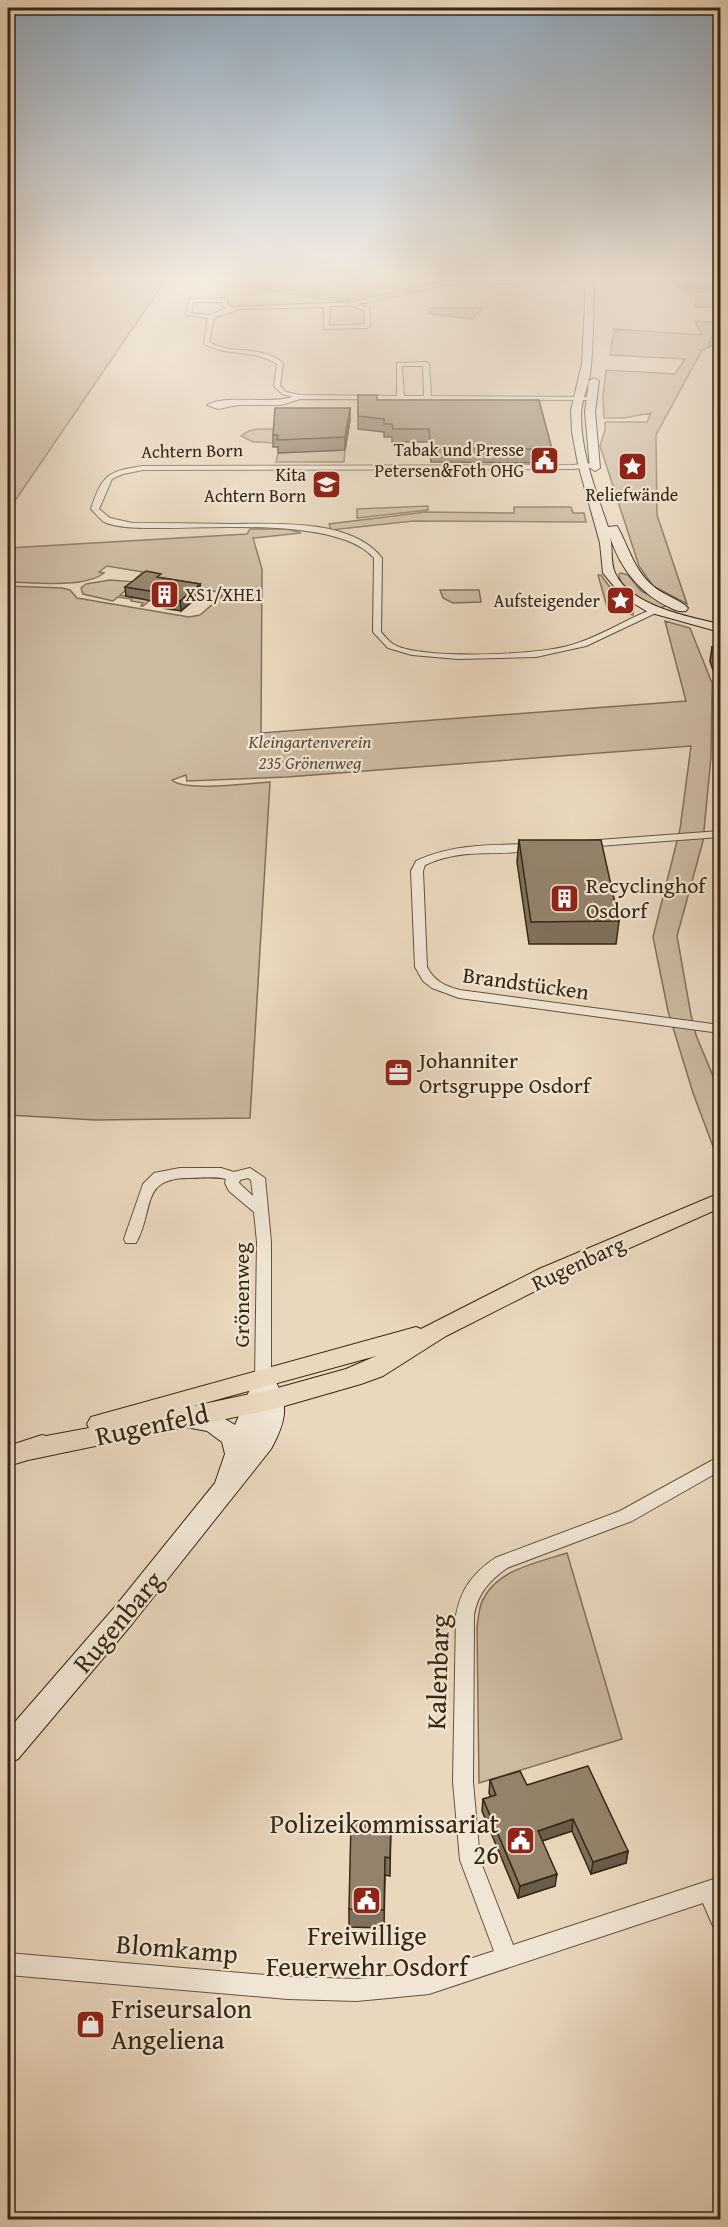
<svg xmlns="http://www.w3.org/2000/svg" width="728" height="2227" viewBox="0 0 728 2227" font-family="'Gentium Book Plus',serif">
	<rect width="100%" height="100%" fill="#ead8be"/>
	<filter id="stains"><feTurbulence type="fractalNoise" baseFrequency=".00333" numOctaves="4"/><feColorMatrix values="0 0 0 0 .2 0 0 0 0 .09 0 0 0 0 .02 0 0 0 .5 -.17"/></filter>
	<radialGradient id="worn" r=".72"><stop offset=".6" stop-color="#630" stop-opacity="0"/><stop offset="1" stop-color="#630" stop-opacity=".3"/></radialGradient>
	<path fill="#ccbaa1" stroke="#82705a" stroke-width="1.5" d="M8,281H165L8,511V497L12,491L8,490Z
		M211,281H338L310,293H333L328,296L350,300L347,302Z
		M680,291H720V307H695L697,300L694,295Z
		M429,308H482L473,319L430,314Z
		M695,321L720,323V338L712,337L709,344L711,346L702,350L656,435L657,515L687,604L653,586L639,566L600,446L605,430V422H647L651,413L624,418H604L603,397L606,370L675,374L685,359L610,355L614,332L618,331L613,329L702,335Z
		M257,429H284L277,443L253,442L241,436L249,431Z
		M345,450L344,462H276L278,453Z
		M428,506V510L357,518V509Z
		M514,507H571L573,513H584L586,522L413,521L331,530L329,524L426,512L514,513Z
		M250,529H288L301,533L253,538L262,569L261,733L686,701L665,621L690,628L712,683L711,757L703,841L677,936L691,1015L696,1035L720,1093V1165L693,1093L668,1011L653,937L680,829L691,746L287,777L187,781L186,775L172,780C183,792 251,783 270,782L250,1118L96,1120L8,1115V586L62,588L70,590L77,598L189,617L200,615L222,596L218,592L136,578L143,572L107,566L99,572L104,573C83,589 34,582 8,582V548L247,534Z
		M621,573L628,575L641,591L670,605L655,609C642,601 620,591 619,574Z
		M598,575H601L612,590L634,605L633,615L607,607Z
		M110,580L136,582L120,595L150,600L143,606H141L143,603L131,601L132,599L118,597L113,601L83,594L81,588L86,584Z
		M440,590H479L481,602L453,603L443,598Z
		M567,1553L622,1739L479,1783L477,1627C478,1620 479,1611 481,1604C494,1570 536,1563 567,1553Z"/>
	<g fill="none" stroke-linecap="round" stroke-linejoin="round">
		<defs>
			<path id="street" d="M444,281H603L444,285L359,304L370,309V326L367,328L324,329V307L240,309L214,318L209,342C232,355 262,345 283,363L280,386L286,392L300,395L397,396V363L426,362L429,364L431,396L591,397L593,400L300,399L281,405H238L218,409L207,405C227,394 267,405 293,397L282,394L274,386L277,364C255,349 227,357 204,344L208,318L186,315L190,299L225,298L228,300L227,304L233,307L353,302ZM194,302H222V306L227,308L210,315L191,313ZM330,306H352L364,310V324L329,326ZM402,366H423L424,396H404Z
				M720,341V349L710,344L711,343Z
				M594,463H597V467L572,469L143,470L123,474L112,479L99,509L110,518L132,523C164,523 197,523 229,524C275,524 351,518 382,558L381,632C386,638 391,644 399,647C434,659 532,655 568,646C598,638 624,620 653,609L660,611L586,646L536,657L458,659L412,655L388,648L373,632L374,558C340,518 215,528 164,528C147,528 120,529 104,522C100,519 95,513 91,509C102,475 108,471 143,466L572,465Z
				M720,831V837L585,847L580,844L585,841Z
				M536,844L541,847L540,849C500,858 465,846 425,865L423,871L427,967C434,981 445,986 460,990L720,1025V1033L459,998L432,988L423,981L415,967L411,871L416,861C454,843 495,845 536,844Z
				M180,1168H221L234,1172L250,1168L265,1178L271,1242V1379L269,1383L263,1385L257,1383L255,1379L257,1242L254,1212L229,1191L225,1183L226,1179C214,1176 201,1178 189,1178C139,1178 155,1210 136,1243H126L124,1239L143,1184L154,1173ZM248,1178L251,1180L253,1196L239,1183L240,1180Z
				M720,1456V1471L632,1521L507,1568C489,1581 478,1593 474,1615L473,1782L480,1860L513,1945L720,1877V1929L713,1926L703,1903L429,1994L357,2001L288,1999L8,1975V1953L288,1977L357,1979L429,1972L494,1951L460,1860L453,1782L456,1615C461,1589 473,1573 495,1558L620,1511Z"/>
			<path id="secondary" d="M586,281H594C593,312 594,343 590,374C588,388 581,401 581,415C581,454 596,491 608,527L617,526C629,547 633,569 653,586C663,595 679,599 688,608L686,611C679,612 675,610 669,607C639,593 620,567 610,537C613,548 610,562 615,573C630,606 689,617 720,624V632L648,612L623,597L603,573L600,543L578,464L572,432L571,410L582,364Z
				M594,378L599,381L595,412L600,468L595,471L590,468L585,412L589,381Z
				M263,1370L271,1373C289,1404 288,1417 271,1449L132,1624L18,1759L8,1763V1730L114,1608L215,1483L225,1454L222,1442L207,1431L176,1425L172,1419L176,1413C194,1407 219,1414 235,1425L253,1382L251,1379L255,1373Z"/>
			<path id="primary" d="M720,1193V1208L555,1281L446,1336L383,1376L361,1384L274,1409L28,1460L8,1466V1446L42,1435L46,1436L89,1428L87,1424L91,1417L416,1327L421,1329L539,1269ZM376,1356L346,1369L274,1389L194,1406Z"/>
		</defs>
		<use href="#street" stroke="#64533d" stroke-width="2"/>
		<use href="#secondary" stroke="#372712" stroke-width="2"/>
		<use href="#primary" stroke="#372712" stroke-width="2"/>
		<use href="#street" fill="#f1e6d5" fill-rule="evenodd"/>
		<use href="#secondary" fill="#f1e6d5" fill-rule="evenodd"/>
		<use href="#primary" fill="#ead8be" fill-rule="evenodd"/>
	</g>
	<path fill="#7f715c" stroke="#372712" stroke-width="1.5" d="M675,281H720L719,290L678,287Z
		M358,395L377,400L552,449L551,463L431,462L429,442H392V437H384V432L358,429Z
		M350,408V420L345,450L278,453V447H273V435Z
		M161,578L200,584L201,594L181,611L163,608V603L126,596L125,587Z
		M712,647L720,648V680H716L710,661Z
		M519,840L619,921L616,944H529L517,862Z
		M490,1780L527,1785L628,1851L626,1863L591,1874L572,1831L542,1841L555,1886L518,1898L482,1811L483,1799L491,1797L489,1793Z
		M391,1822L390,1876L385,1875L384,1928L349,1927V1909Z"/>
	<path fill="#685c4b" stroke="#372712" stroke-width="1.5" d="M350,408V420L345,450V437Z
		M200,584L201,594L181,611L180,601Z
		M573,1819L572,1831L536,1843L538,1831Z
		M628,1851L626,1863L591,1874L593,1862Z
		M557,1874L555,1886L518,1898L520,1886Z"/>
	<path fill="#94836b" stroke="#372712" stroke-width="1.5" d="M358,395H377V400H539L552,449H431L429,429H393L392,424H384V419L358,416Z
		M275,408H350L345,437L277,440L278,435H273Z
		M146,571L161,574L157,577L200,584L180,601L163,598L168,594L125,587Z
		M712,647L720,648V666H718Z
		M519,840H601L619,921L531,922Z
		M588,1766L628,1851L593,1862L573,1819L538,1831L557,1874L520,1886L483,1799L496,1795L490,1780L520,1771L527,1785Z
		M351,1822H391L390,1858L385,1857L384,1910L349,1909Z"/>
	<linearGradient id="sky" x2="0" y2="1"><stop stop-color="#90aac0"/><stop offset="0.47" stop-color="#f6ede2"/><stop offset="1" stop-color="#f6ede2" stop-opacity="0"/></linearGradient>
	<rect width="728" height="592" fill="url(#sky)"/>
	<defs>
		<symbol id="civic-square" viewBox="-11 -11 22 22"><rect x="-9" y="-9" width="18" height="18" rx="4" fill="#8f2418" stroke="#f1e6d5"/><path d="M-.6-6.5H3V-4.5H.6V-3L4-1V1h2V6H-6V1h2V-1L-.6-3ZM-1.2 2.5V6h2.4V2.5Z" fill="#fff"/></symbol>
		<symbol id="sight-square" viewBox="-11 -11 22 22"><rect x="-9" y="-9" width="18" height="18" rx="4" fill="#8f2418" stroke="#f1e6d5"/><path d="M0-6L1.8-2.2L6-1.7L2.9 1.2L3.7 5.4L0 3.3L-3.7 5.4L-2.9 1.2L-6-1.7L-1.8-2.2Z" fill="#fff"/></symbol>
		<symbol id="school-square" viewBox="-11 -11 22 22"><rect x="-9" y="-9" width="18" height="18" rx="4" fill="#8f2418" stroke="#f1e6d5"/><path d="M0-5L7-2L0 1L-7-2ZM-4 1L0 2.5L4 1V4Q0 6-4 4Z" fill="#fff"/></symbol>
		<symbol id="building-square" viewBox="-11 -11 22 22"><rect x="-9" y="-9" width="18" height="18" rx="4" fill="#8f2418" stroke="#f1e6d5"/><path d="M-4-6H4V6H1V3H-1V6H-4ZM-2.5-4.3h1.7v1.8h-1.7ZM.8-4.3h1.7v1.8H.8ZM-2.5-1h1.7V.8h-1.7ZM.8-1h1.7V.8H.8Z" fill="#fff"/></symbol>
		<symbol id="office-square" viewBox="-11 -11 22 22"><rect x="-9" y="-9" width="18" height="18" rx="4" fill="#8f2418" stroke="#f1e6d5"/><path d="M-6-3h4V-5.5h4V-3h4V5H-6ZM-1-4.5V-3h2v-1.5ZM-6 0V1H6V0Z" fill="#fff"/></symbol>
		<symbol id="shop-square" viewBox="-11 -11 22 22"><rect x="-9" y="-9" width="18" height="18" rx="4" fill="#8f2418" stroke="#f1e6d5"/><path d="M-5-2.5h2.3a2.7 3.5 0 0 1 5.4 0H5L5.5 6h-11ZM-1.5-2.5h3a1.5 2.3 0 0 0-3 0Z" fill="#fff"/></symbol>
	</defs>
	<g fill-rule="evenodd">
		<use href="#civic-square" x="528" y="444" width="33" height="33"/>
		<use href="#sight-square" x="616" y="450" width="33" height="33"/>
		<use href="#school-square" x="310" y="468" width="33" height="33"/>
		<use href="#building-square" x="148" y="578" width="33" height="33"/>
		<use href="#sight-square" x="604" y="584" width="33" height="33"/>
		<use href="#building-square" x="548" y="882" width="33" height="33"/>
		<use href="#office-square" x="382" y="1056" width="33" height="33"/>
		<use href="#civic-square" x="504" y="1824" width="33" height="33"/>
		<use href="#civic-square" x="350" y="1884" width="33" height="33"/>
		<use href="#shop-square" x="74" y="2008" width="33" height="33"/>
	</g>
	<g text-anchor="middle" stroke-width="4.5" stroke-linejoin="round" paint-order="stroke">
		<g font-size="18" fill="#372712" stroke="#f1e6d5" text-anchor="end">
			<text x="524" y="456">Tabak und Presse<tspan x="524" dy="21">Petersen&amp;Foth OHG</tspan></text>
			<text x="306" y="481">Kita<tspan x="306" dy="21">Achtern Born</tspan></text>
			<text x="632" y="501" text-anchor="middle">Reliefwände</text>
			<text x="185" y="601" text-anchor="start">XS1/XHE1</text>
			<text x="600" y="607">Aufsteigender</text>
		</g>
		<g font-size="18" fill="#372712" stroke="#f1e6d5">
			<text transform="translate(192 451) rotate(-1)" y="6">Achtern Born</text>
		</g>
		<g font-size="18" font-style="italic" fill="#5c4c36" stroke="#f1e6d5">
			<text x="310" y="748">Kleingartenverein<tspan x="310" dy="21">235 Grönenweg</tspan></text>
		</g>
		<g font-size="22" fill="#372712" stroke="#f1e6d5" text-anchor="start">
			<text x="586" y="893">Recyclinghof<tspan x="586" dy="25">Osdorf</tspan></text>
			<text x="419" y="1068">Johanniter<tspan x="419" dy="25">Ortsgruppe Osdorf</tspan></text>
		</g>
		<g font-size="22" fill="#372712" stroke="#f1e6d5">
			<text transform="translate(526 983) rotate(8)" y="8">Brandstücken</text>
			<text transform="translate(578 1263) rotate(-25)" y="8">Rugenbarg</text>
			<text transform="translate(241 1295) rotate(-90)" y="8">Grönenweg</text>
		</g>
		<g font-size="27" fill="#372712" stroke="#f1e6d5">
			<text transform="translate(152 1425) rotate(-12)" y="9">Rugenfeld</text>
			<text transform="translate(118 1622) rotate(-50)" y="9">Rugenbarg</text>
			<text transform="translate(438 1672) rotate(-88)" y="9">Kalenbarg</text>
			<text transform="translate(177 1949) rotate(5)" y="9">Blomkamp</text>
		</g>
		<g font-size="27" fill="#372712" stroke="#f1e6d5" text-anchor="end">
			<text x="499" y="1833">Polizeikommissariat<tspan x="499" dy="31">26</tspan></text>
			<text x="367" y="1945" text-anchor="middle">Freiwillige<tspan x="367" dy="31">Feuerwehr Osdorf</tspan></text>
			<text x="111" y="2018" text-anchor="start">Friseursalon<tspan x="111" dy="31">Angeliena</tspan></text>
		</g>
	</g>
	<rect width="728" height="2227" fill="none" stroke="#ead8be" stroke-width="30"/>
	<rect x="9" y="9" width="710" height="2209" fill="none" stroke="#372712" stroke-width="3"/>
	<rect x="15" y="15" width="698" height="2197" fill="none" stroke="#372712" stroke-width="1.5"/>
	<rect width="100%" height="100%" filter="url(#stains)"/>
	<rect width="100%" height="100%" fill="url(#worn)"/>
</svg>
